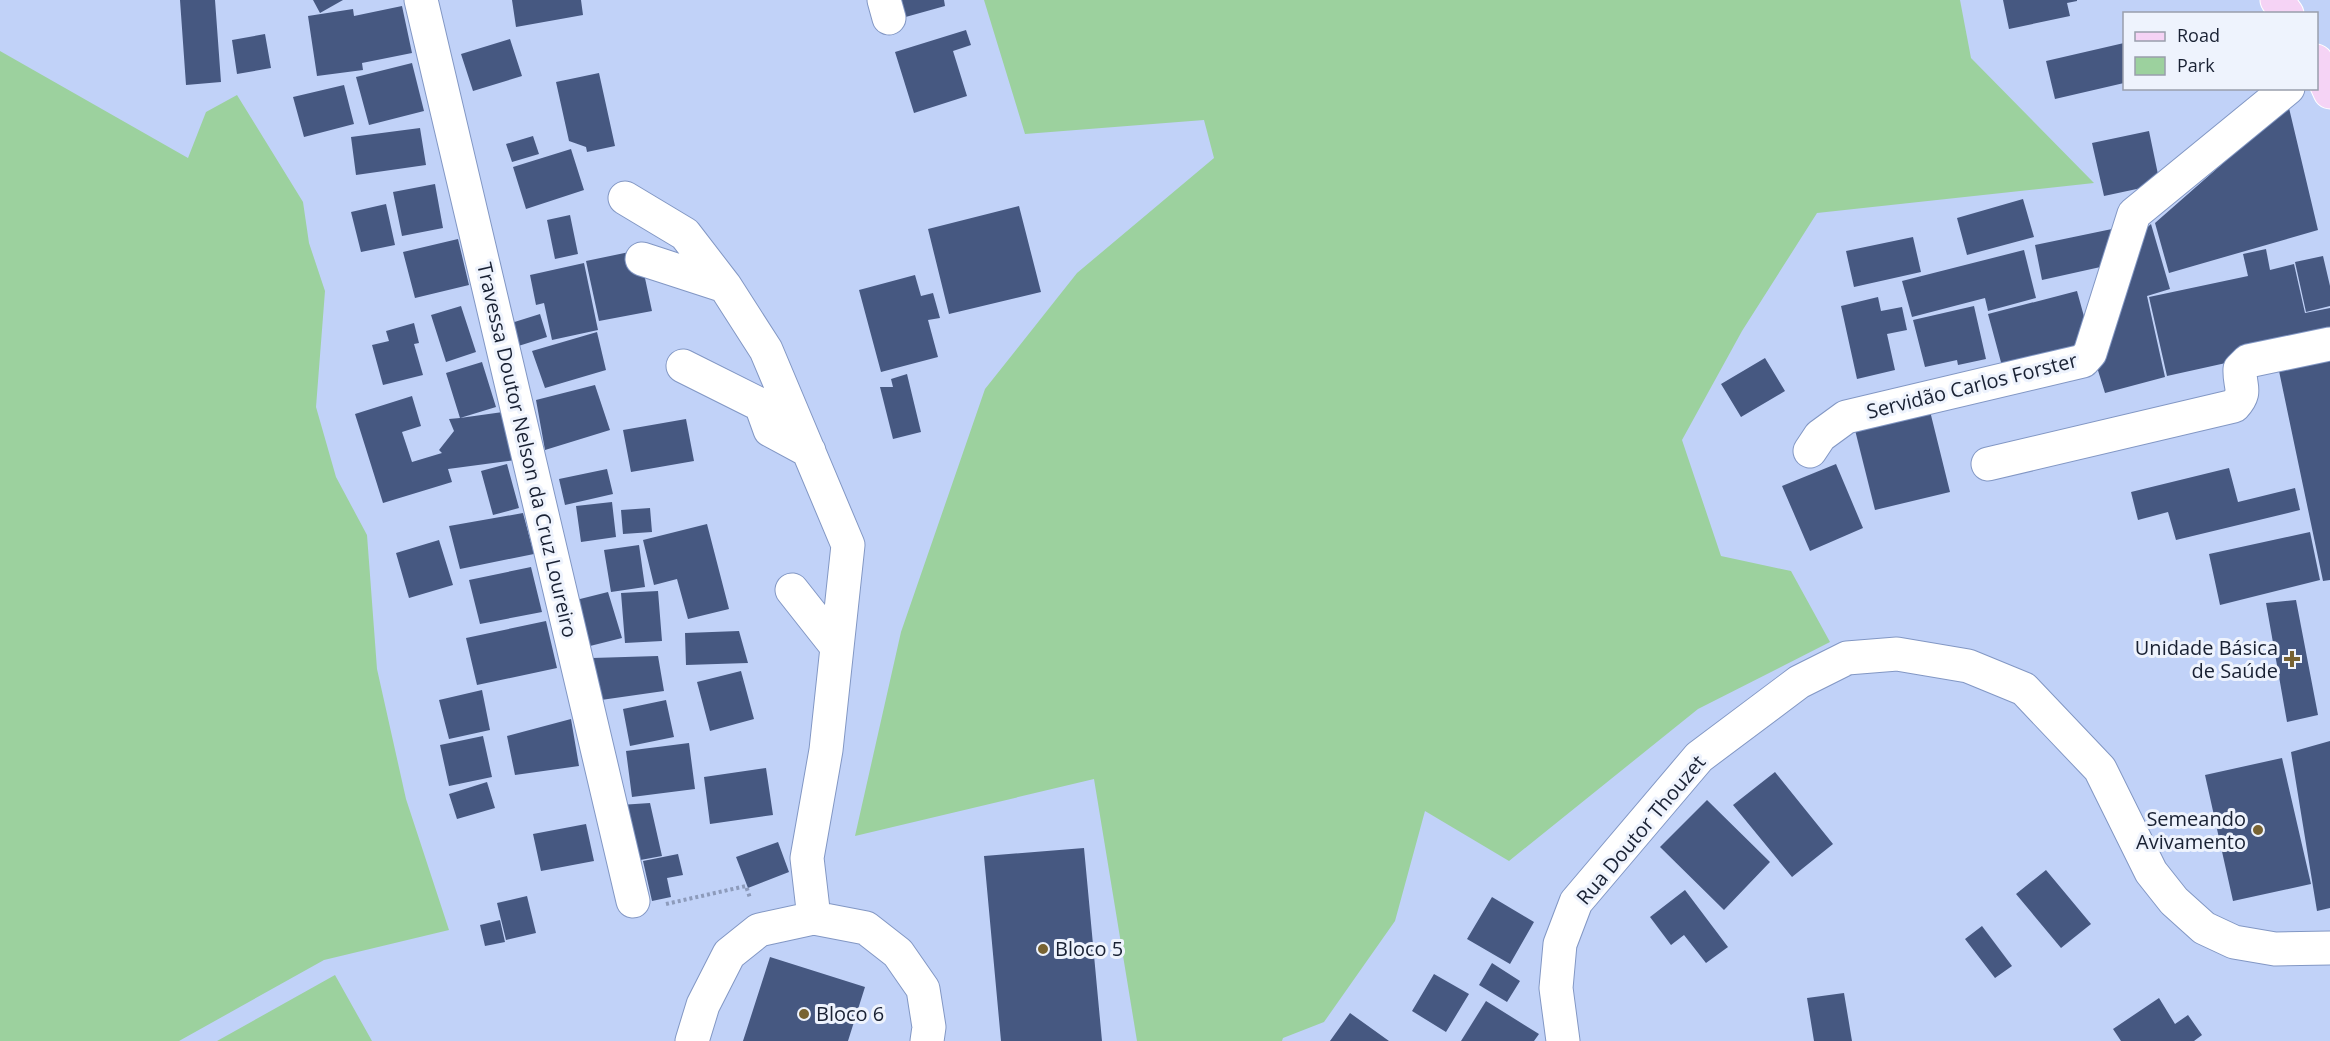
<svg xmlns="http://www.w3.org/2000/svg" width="2330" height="1041" viewBox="0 0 2330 1041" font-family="'Open Sans',sans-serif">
	<rect width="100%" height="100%" fill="#c1d2f8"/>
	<path fill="#9cd19e" d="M984,0H1960L1971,58L2094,183L1817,213L1742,331L1682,440L1721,556L1791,571L1830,642L1698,709L1509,861L1425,811L1395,921L1324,1022L1283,1038L1282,1041H1137L1094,779L855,836L901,632L985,389L1077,273L1214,158L1204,120L1025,134Z
		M0,51L188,158L206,112L237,95L303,202L309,243L325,291L316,407L336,477L367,535L377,669L406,799L449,930L324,960L179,1041H0Z
		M335,975L372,1041H217Z"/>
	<path fill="#465881" d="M180,0H215L221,82L186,85Z
		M313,0H343L320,13Z
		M512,0H581L583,15L516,27Z
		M897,0H944L945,6L902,18Z
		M2003,0H2077V1L2067,3L2070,16L2009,29Z
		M402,6L412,53L362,63L363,70L317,76L308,16L353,9L354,16Z
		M966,30L971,45L953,51L967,96L914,113L895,52Z
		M265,34L271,68L237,74L232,40Z
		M510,39L522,76L473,91L461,54Z
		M2124,43V83L2055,99L2046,61Z
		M412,63L424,111L369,125L356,77Z
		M599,73L615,146L587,152L586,147L569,141L556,82Z
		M344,85L354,124L304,137L293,97Z
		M2289,108L2318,230L2169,273L2155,223L2221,165L2251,135Z
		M420,128L426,165L356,175L351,137Z
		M2149,131L2160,184L2104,196L2092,143Z
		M533,136L539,154L512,162L506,144Z
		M571,149L584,190L526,209L513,167Z
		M435,184L443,228L402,236L393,192Z
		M2023,199L2034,237L1967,255L1957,218Z
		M386,204L395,245L361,252L351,212Z
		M1019,206L1041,292L949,314L928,229Z
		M570,215L578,254L555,259L547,220Z
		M2151,224L2170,289L2147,296L2165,377L2105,393L2096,364L2136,237Z
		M2112,229L2114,264L2042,280L2035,245Z
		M1913,237L1921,272L1854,287L1846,251Z
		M458,239L469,285L415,298L403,252Z
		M2266,249L2270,270L2294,264L2305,313L2330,308V340L2167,376L2149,297L2248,276L2243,254Z
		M639,250L652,311L599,321L586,261Z
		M2024,250L2036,298L1988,311L1985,298L1912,317L1902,281Z
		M2323,256L2330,286V306L2306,312L2295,262Z
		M584,263L598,330L552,340L544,303L536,305L530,275Z
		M915,275L921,296L933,293L940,318L928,320L938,357L881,372L859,290Z
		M2077,291L2088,331L2080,346L2002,366L1988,314Z
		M1878,297L1881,311L1902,307L1907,330L1887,334L1895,370L1857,379L1841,306Z
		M461,306L476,352L446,362L431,315Z
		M1974,306L1986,359L1958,365L1957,360L1925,367L1913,320Z
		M540,314L547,337L512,348L505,325Z
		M414,323L419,343L414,344L423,375L383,385L372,345L389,341L386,331Z
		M597,332L606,370L545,388L532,351Z
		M2330,357V580L2323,581L2279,371Z
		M1765,358L1785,391L1741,417L1721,384Z
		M482,362L496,407L460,418L510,411L516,460L448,469L452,482L383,503L355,414L412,396L421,426L402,432L412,462L442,453L439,450L454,431L449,419L460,418L446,373Z
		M907,374L921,432L893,439L880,387H893L891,379Z
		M595,385L610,430L545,450L536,400Z
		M1929,407L1950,492L1875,510L1854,426Z
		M686,419L694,461L631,472L623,430Z
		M507,464L519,508L493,515L481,471Z
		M1836,464L1863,528L1810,551L1782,486Z
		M2229,468L2238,502L2295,488L2300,510L2176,540L2168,512L2138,520L2131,492Z
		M607,469L613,494L565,505L559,479Z
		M612,502L616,537L581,542L576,506Z
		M650,508L652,532L623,534L621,510Z
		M523,513L534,554L460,569L449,526Z
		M707,524L729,609L688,619L677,579L654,585L643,540Z
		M2310,532L2320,580L2220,605L2209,554Z
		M439,540L453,585L409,598L396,553Z
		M639,545L645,587L611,592L604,550Z
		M531,567L542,612L480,624L469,580Z
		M658,591L662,641L625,643L621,593Z
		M608,592L622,638L582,648L572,601Z
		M2296,600L2318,715L2287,722L2266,603Z
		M546,621L557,668L477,685L466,638Z
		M739,631L748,663L686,665L685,633Z
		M658,656L664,691L601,700L592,658Z
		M741,671L754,719L710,731L697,682Z
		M482,690L490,730L449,739L439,700Z
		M666,700L674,737L630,746L623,709Z
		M571,719L579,766L515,775L507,736Z
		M483,736L492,777L449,786L440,745Z
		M2330,741V908L2317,911L2291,752Z
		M689,743L695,789L632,797L626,751Z
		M2282,758L2311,884L2233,901L2205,775Z
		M766,768L773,815L710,824L704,777Z
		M1775,772L1833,844L1792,877L1733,805Z
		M487,782L495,808L457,819L449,794Z
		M1707,800L1770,862L1724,910L1660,847Z
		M650,803L662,856L635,861L620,805Z
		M586,824L594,861L541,871L533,834Z
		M778,842L789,872L748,888L736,857Z
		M1084,848L1102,1041H1001L984,856Z
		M678,854L683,875L667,878L671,897L652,901L643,861Z
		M2046,870L2091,924L2061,948L2016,894Z
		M1685,890L1728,947L1706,963L1684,935L1671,945L1650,917Z
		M527,896L536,933L506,940L497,903Z
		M1492,897L1534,922L1510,964L1467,939Z
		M500,920L505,942L485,946L480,925Z
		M1982,926L2012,966L1995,978L1965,939Z
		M770,957L865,987L848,1041H743Z
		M1492,963L1520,981L1507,1002L1479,985Z
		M1434,974L1469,994L1446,1032L1412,1011Z
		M1844,993L1852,1041H1814L1807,998Z
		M2159,998L2175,1024L2188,1015L2202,1035L2194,1041H2121L2113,1029Z
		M1486,1001L1539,1034L1534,1041H1461Z
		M1350,1013L1389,1041H1330Z"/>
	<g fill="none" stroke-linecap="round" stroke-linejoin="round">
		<defs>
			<path id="minor" d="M421,0L633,901
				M884,0L889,18
				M625,198L685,234L725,286
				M642,259L725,286L766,350L848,545L826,750L807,858L814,918
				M683,366L761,405L770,430L809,451
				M1810,451L1820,436L1846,417L2083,361L2090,353L2134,214L2288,88
				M1988,464L2234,406C2248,391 2239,387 2240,369L2248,361L2330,344
				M792,590L837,647
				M692,1041L703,1005L729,954L759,930L814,918L866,928L898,953L923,989L929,1027L927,1041
				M1563,1041L1556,988L1560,944L1576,902L1699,757L1799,682L1847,658L1897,654L1968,666L2024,689L2100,769L2151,872L2174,901L2204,928L2234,942L2275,949L2330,948"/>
			<path id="major" d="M2277,0L2287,14
				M2316,61L2330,92"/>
		</defs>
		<use href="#minor" stroke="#8297c4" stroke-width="35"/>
		<use href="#major" stroke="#fff" stroke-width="35"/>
		<path stroke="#8d9bbb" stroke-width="4" stroke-dasharray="3 3" stroke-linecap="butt" d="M666,904L746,886L750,898"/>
		<use href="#minor" stroke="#fff" stroke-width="33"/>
		<use href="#major" stroke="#f5d3f5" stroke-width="33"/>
	</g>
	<g fill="#786332" stroke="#eef3fd" stroke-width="2">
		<path d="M2289 650h6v6h6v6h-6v6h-6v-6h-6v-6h6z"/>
		<circle cx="2258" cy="830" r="6"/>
		<circle cx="1043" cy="949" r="6"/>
		<circle cx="804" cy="1014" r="6"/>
	</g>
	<g text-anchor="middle" stroke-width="6" stroke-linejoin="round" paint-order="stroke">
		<g font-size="20" fill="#192133" stroke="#eef3fd">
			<text transform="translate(1972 386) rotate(-14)" y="7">Servidão Carlos Forster</text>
			<text transform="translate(527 450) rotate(77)" y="7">Travessa Doutor Nelson da Cruz Loureiro</text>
			<text transform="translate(1641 830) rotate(-50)" y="7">Rua Doutor Thouzet</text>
		</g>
		<g font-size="20" fill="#192133" stroke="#eef3fd" text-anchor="end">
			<text x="2278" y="655">Unidade Básica<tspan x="2278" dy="23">de Saúde</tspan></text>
			<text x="2246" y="826">Semeando<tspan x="2246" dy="23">Avivamento</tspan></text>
			<text x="1055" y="956" text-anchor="start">Bloco 5</text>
			<text x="816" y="1021" text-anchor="start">Bloco 6</text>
		</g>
	</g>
	<rect x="2123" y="12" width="195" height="78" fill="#eef3fd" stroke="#999fac" stroke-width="1.5"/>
	<rect x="2135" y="32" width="30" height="9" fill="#f5d3f5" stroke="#999fac" stroke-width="1.5"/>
	<text x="2177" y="42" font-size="18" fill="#192133">Road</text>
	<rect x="2135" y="57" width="30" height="18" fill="#9cd19e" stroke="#999fac" stroke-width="1.5"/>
	<text x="2177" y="72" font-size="18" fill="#192133">Park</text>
</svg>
